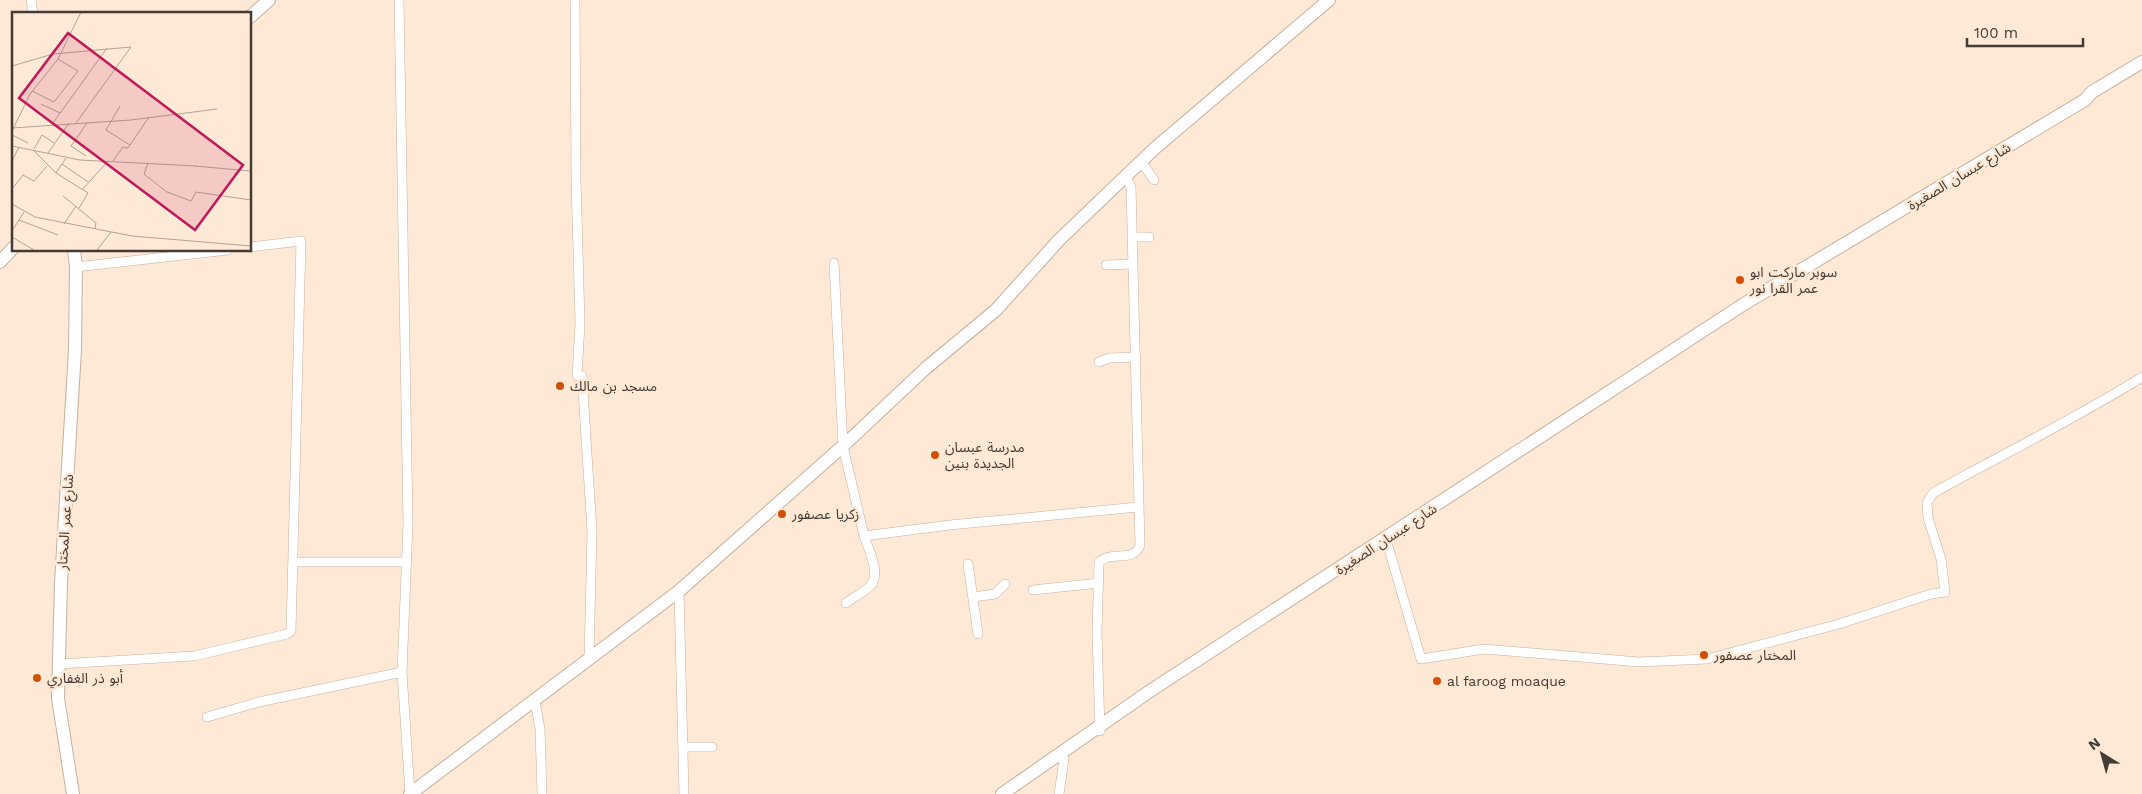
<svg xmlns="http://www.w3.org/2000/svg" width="2142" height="794" viewBox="0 0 2142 794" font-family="'Work Sans','Noto Sans Arabic',sans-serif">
	<rect width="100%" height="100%" fill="#fee9d6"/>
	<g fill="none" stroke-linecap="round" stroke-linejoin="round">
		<defs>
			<path id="street" d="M31,0L33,14
				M399,0L408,524L402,672L410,794
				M575,0L576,180L580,323L577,376H582L592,531L589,660
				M1141,161L1154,180
				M1132,237H1149
				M834,263L843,446L864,536L950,525L1138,507
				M1106,265L1133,264
				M76,267L228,250
				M1099,362L1109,358L1136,357
				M1388,546L1421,659L1484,649L1639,662L1707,659L1839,624L1931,594L1945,592L1941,559L1928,518L1927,503L1933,493C2003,454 2075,419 2142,377
				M294,562H407
				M968,564L978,634
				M1033,590L1099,583
				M679,591L684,794
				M973,597L995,594L1005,584
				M846,603C854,597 865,592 871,585C881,573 868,548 864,536
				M59,664L194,656L287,634L291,631L301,241L250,247
				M535,701L540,729L542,794
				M207,717L259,702L402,672
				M1100,731L1097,633L1099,563C1110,549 1134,564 1140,545L1131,187L1125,176
				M683,747H712
				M1059,794L1064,759"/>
			<path id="secondary" d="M250,17L269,0
				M0,262L14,247
				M73,794L58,698L61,583L75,350L76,267L74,250
				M410,794L679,591L843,446L926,368L996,310L1059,240L1154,149L1329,0
				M1002,794L1150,691L1744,304L2085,100L2092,92L2142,62"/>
		</defs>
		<use href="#street" stroke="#c5b19f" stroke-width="10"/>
		<use href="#secondary" stroke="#c5b19f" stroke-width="14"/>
		<use href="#street" stroke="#fff" stroke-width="9"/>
		<use href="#secondary" stroke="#fff" stroke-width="12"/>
	</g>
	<g fill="#d34f05" stroke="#fee9d6" stroke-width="2">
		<circle cx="1740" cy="280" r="5"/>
		<circle cx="560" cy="386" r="5"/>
		<circle cx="935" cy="455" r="5"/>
		<circle cx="782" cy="514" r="5"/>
		<circle cx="1704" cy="655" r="5"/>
		<circle cx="37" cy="678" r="5"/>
		<circle cx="1437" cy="681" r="5"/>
	</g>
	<g text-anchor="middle" stroke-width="5" stroke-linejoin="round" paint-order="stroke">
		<g font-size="14" fill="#433b34" stroke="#fee9d6">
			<text transform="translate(1959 176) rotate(-31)" y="5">شارع عبسان الصغيرة</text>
			<text transform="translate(65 522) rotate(-86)" y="5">شارع عمر المختار</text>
			<text transform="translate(1386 539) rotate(-33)" y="5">شارع عبسان الصغيرة</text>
		</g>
		<g font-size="14" fill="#433b34" stroke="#fee9d6" text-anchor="start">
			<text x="1750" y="277">سوبر ماركت ابو<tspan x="1750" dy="16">عمر القرا نور</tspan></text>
			<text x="570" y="391">مسجد بن مالك</text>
			<text x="945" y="452">مدرسة عبسان<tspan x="945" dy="16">الجديدة بنين</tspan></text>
			<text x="792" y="519">زكريا عصفور</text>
			<text x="1714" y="660">المختار عصفور</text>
			<text x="47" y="683">أبو ذر الغفاري</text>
			<text x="1447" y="686">al faroog moaque</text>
		</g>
	</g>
	<g transform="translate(12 12)">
		<rect width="239" height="239" fill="#fee9d6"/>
		<path fill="none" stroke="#b3a395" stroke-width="1" d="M0,54L41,42L119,35M20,79L42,90L66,59L46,47M29,92L48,101M108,94L94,118L118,133M41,111L95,36M64,111L119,35M0,116L119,108L205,97M0,119L18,82L46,47L69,0M0,123L16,131M0,134L68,148L184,154M22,137L30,123L42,131M22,139L44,161M36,141L57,111M74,144L59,134L75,111M54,146L44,161L76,181L67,196M0,149L7,135M101,149L111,135L116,136L137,105M136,151L132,162L155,180L179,189L184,180L239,188M50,152L76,170M183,154L238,159M0,177L11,163L22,169L35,154M70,178L96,149M51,184L84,211L83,217M0,192L23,205L120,224L239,234M7,208L46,223M52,212L64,194M0,219L12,200M0,225L22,238M85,238L99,220"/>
		<path fill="#c2185b" fill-opacity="0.15" stroke="#c2185b" stroke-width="2.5" d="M56,21L231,153L183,218L7,86Z"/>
		<rect width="239" height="239" fill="none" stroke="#433b34" stroke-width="2.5"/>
	</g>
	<g transform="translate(2102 754) rotate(323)" stroke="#fee9d6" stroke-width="4" paint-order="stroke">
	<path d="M0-4L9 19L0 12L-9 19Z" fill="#433b34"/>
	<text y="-8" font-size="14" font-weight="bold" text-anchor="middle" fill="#433b34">N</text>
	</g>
	<path d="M1967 38v8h116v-8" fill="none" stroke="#433b34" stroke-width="2.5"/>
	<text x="1974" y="38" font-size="15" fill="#433b34" stroke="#fee9d6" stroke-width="4" paint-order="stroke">100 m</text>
</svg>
